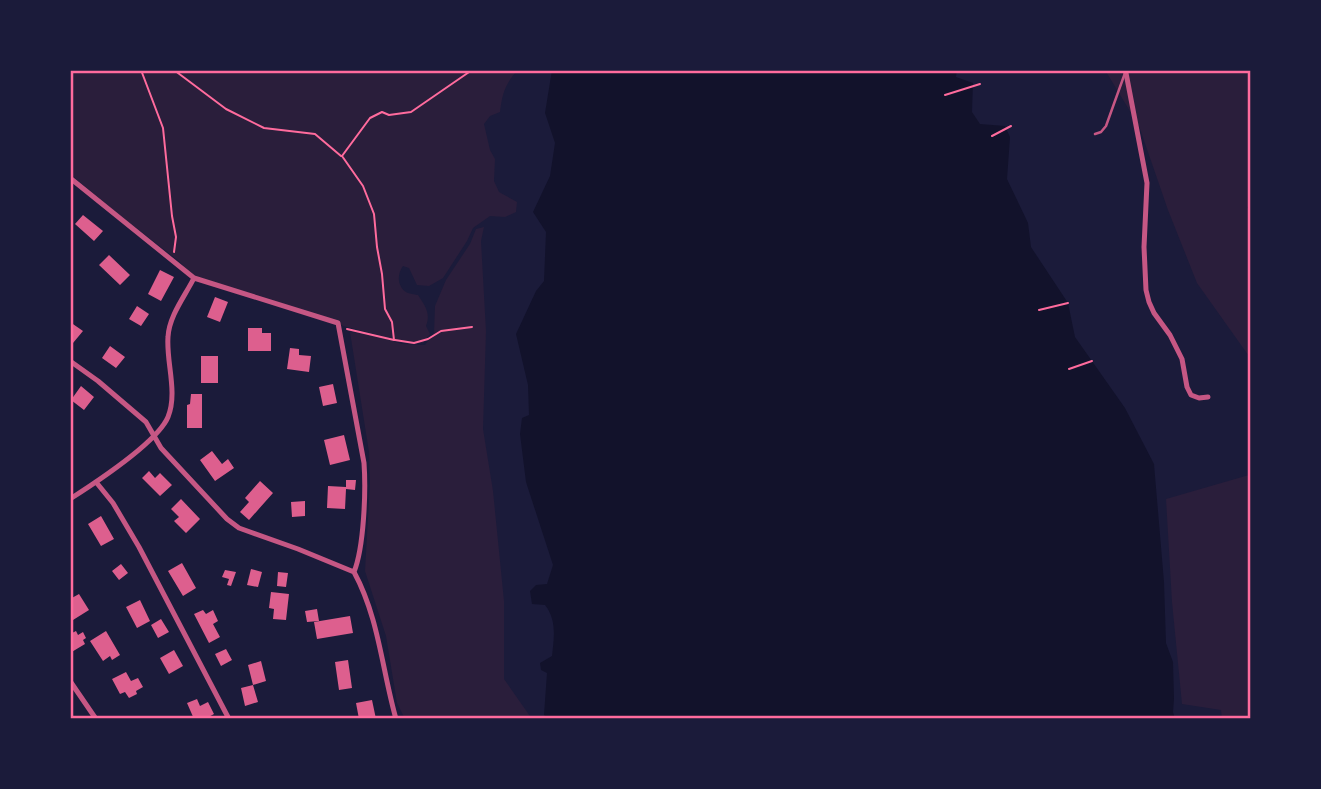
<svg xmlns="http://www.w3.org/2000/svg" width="1321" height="789" viewBox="0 0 1321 789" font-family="Barlow,sans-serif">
	<rect width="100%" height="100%" fill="#1b1b3a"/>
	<path fill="#2a1e3b" d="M70,70H518C505,83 502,95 500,112L490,116L484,124L490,150L495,159L494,181L499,192L517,202L516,212L505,217L490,216L473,228L467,241L443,278L429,286L417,285L409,268L403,266C397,274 397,286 406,292C407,293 417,295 418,295C425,306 431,313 426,326L430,334L423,343L401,341L343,326L338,322L192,276L180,262L113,210L70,174Z
		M1105,70H1241L1251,74V206L1247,207L1251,213V359L1197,283L1168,210L1139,126Z
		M484,227L481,241L486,331L483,429L493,491L504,601V679L532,719H405L397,703L386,636L365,571L370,483L369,452L350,332L377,336L402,344L425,345L434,333L435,306L446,280L470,244L476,229Z
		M1249,475L1251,476V719H1222L1221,710L1182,704L1172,602L1166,499Z"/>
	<path fill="#12122b" d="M552,70H957L956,77L973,83L972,112L980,124L1005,126L1010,137L1007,179L1028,223L1031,247L1068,303L1075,337L1125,408L1154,464L1164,582L1166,643L1173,662L1174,699L1173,712L1175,719H548L544,715L547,673L541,670L540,663L552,656C554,638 557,620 545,605L532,604L530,591L536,585L547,584L553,565L526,482L520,434L522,418L529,415L528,385L516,334L536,291L544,281L546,232L533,212L550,176L555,143L545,113Z"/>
	<path fill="#dd5f8e" d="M83,215L103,231L94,241L75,224Z
		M109,255L130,275L120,285L99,265Z
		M160,270L174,277L161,301L148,294Z
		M215,297L228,302L220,322L207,317Z
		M137,306L149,314L141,326L129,319Z
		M70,322L83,331L73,343L70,341Z
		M248,328H262V333H271V351H248Z
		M110,346L125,357L116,368L102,358Z
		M290,348L299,349V355L311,356L309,372L287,369Z
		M201,356H218V383H201Z
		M333,384L337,403L323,406L319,387Z
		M81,386L94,397L84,410L71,400Z
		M191,394H202V428H187V405L190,404Z
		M344,435L350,460L330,465L324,440Z
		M212,451L222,464L228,459L234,468L215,481L200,460Z
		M149,471L155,478L160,473L172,485L160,496L142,478Z
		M346,480H356L355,490L346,489L345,509L327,508L328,486L346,487Z
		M260,481L273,493L249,520L240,512L249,502L245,498Z
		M181,499L200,519L186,533L174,521L179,517L171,509Z
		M305,501V516L292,517L291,502Z
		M101,516L114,539L101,546L88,524Z
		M182,563L196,588L183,596L168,571Z
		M121,564L128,573L119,580L112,571Z
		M251,569L262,572L258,587L247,585Z
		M225,570L236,572L231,586L227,585L229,579L222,577Z
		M278,572L288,573L286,587L277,586Z
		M271,592L289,594L286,620L273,619L274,609L269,608Z
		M79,594L89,610L73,620L70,616V599Z
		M140,600L150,621L137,628L126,607Z
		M317,609L319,621L307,622L305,611Z
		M203,610L206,614L213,610L218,621L213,624L220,637L209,643L194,614Z
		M350,616L353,633L317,639L314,622Z
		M161,619L169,632L158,638L151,625Z
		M76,631L78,635L83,632L86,638L83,640L85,644L70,653V634Z
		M106,631L120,655L112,660L110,656L103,661L90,641Z
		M226,649L232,660L221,666L215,654Z
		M174,650L183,666L169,674L160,658Z
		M348,660L352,688L339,690L335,662Z
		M261,661L266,681L253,685L248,665Z
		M126,672L131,681L138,678L143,687L136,691L137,694L129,698L125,692L120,694L112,679Z
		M253,685L258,702L245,706L241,688Z
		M197,699L200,706L208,702L214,714L205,719H194L187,703Z
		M372,700L376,719H359L356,703Z"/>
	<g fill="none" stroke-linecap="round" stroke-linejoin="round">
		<path stroke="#ff6b9d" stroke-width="2" d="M141,70L163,128L172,216L176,237L174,252
			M174,70L226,109L264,128L315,134L341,156
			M945,95L980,84
			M992,136L1011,126
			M1039,310L1068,303
			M347,329L394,340L392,322L385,309L382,274L377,247L374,214L363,186L342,156L370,118L382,112L389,115L411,112L472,70
			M395,340L414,343L428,339L441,331L472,327
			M1069,369L1092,361"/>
		<path stroke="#c65784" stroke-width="2.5" d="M1095,134L1101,132L1106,126L1125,73"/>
		<path stroke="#c65784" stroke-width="5" d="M1126,73L1147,183L1144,247L1146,290L1149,302L1154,313L1170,335L1182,359L1187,387L1191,395L1199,398L1208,397
			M70,178L194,278L338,323L364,463C366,491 364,547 354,572C379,618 382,670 396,719
			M70,361L98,381L146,422L161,448L227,519L239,528L298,549L354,572
			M96,482L113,503L139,547L229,719
			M70,499C95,483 157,443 168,417C178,392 166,362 168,337C169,316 185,296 194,278
			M70,681L96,719"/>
	</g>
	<rect width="1321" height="789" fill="none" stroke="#1b1b3a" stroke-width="144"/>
	<rect x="72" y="72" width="1177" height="645" fill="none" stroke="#ff6b9d" stroke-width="2.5"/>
</svg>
